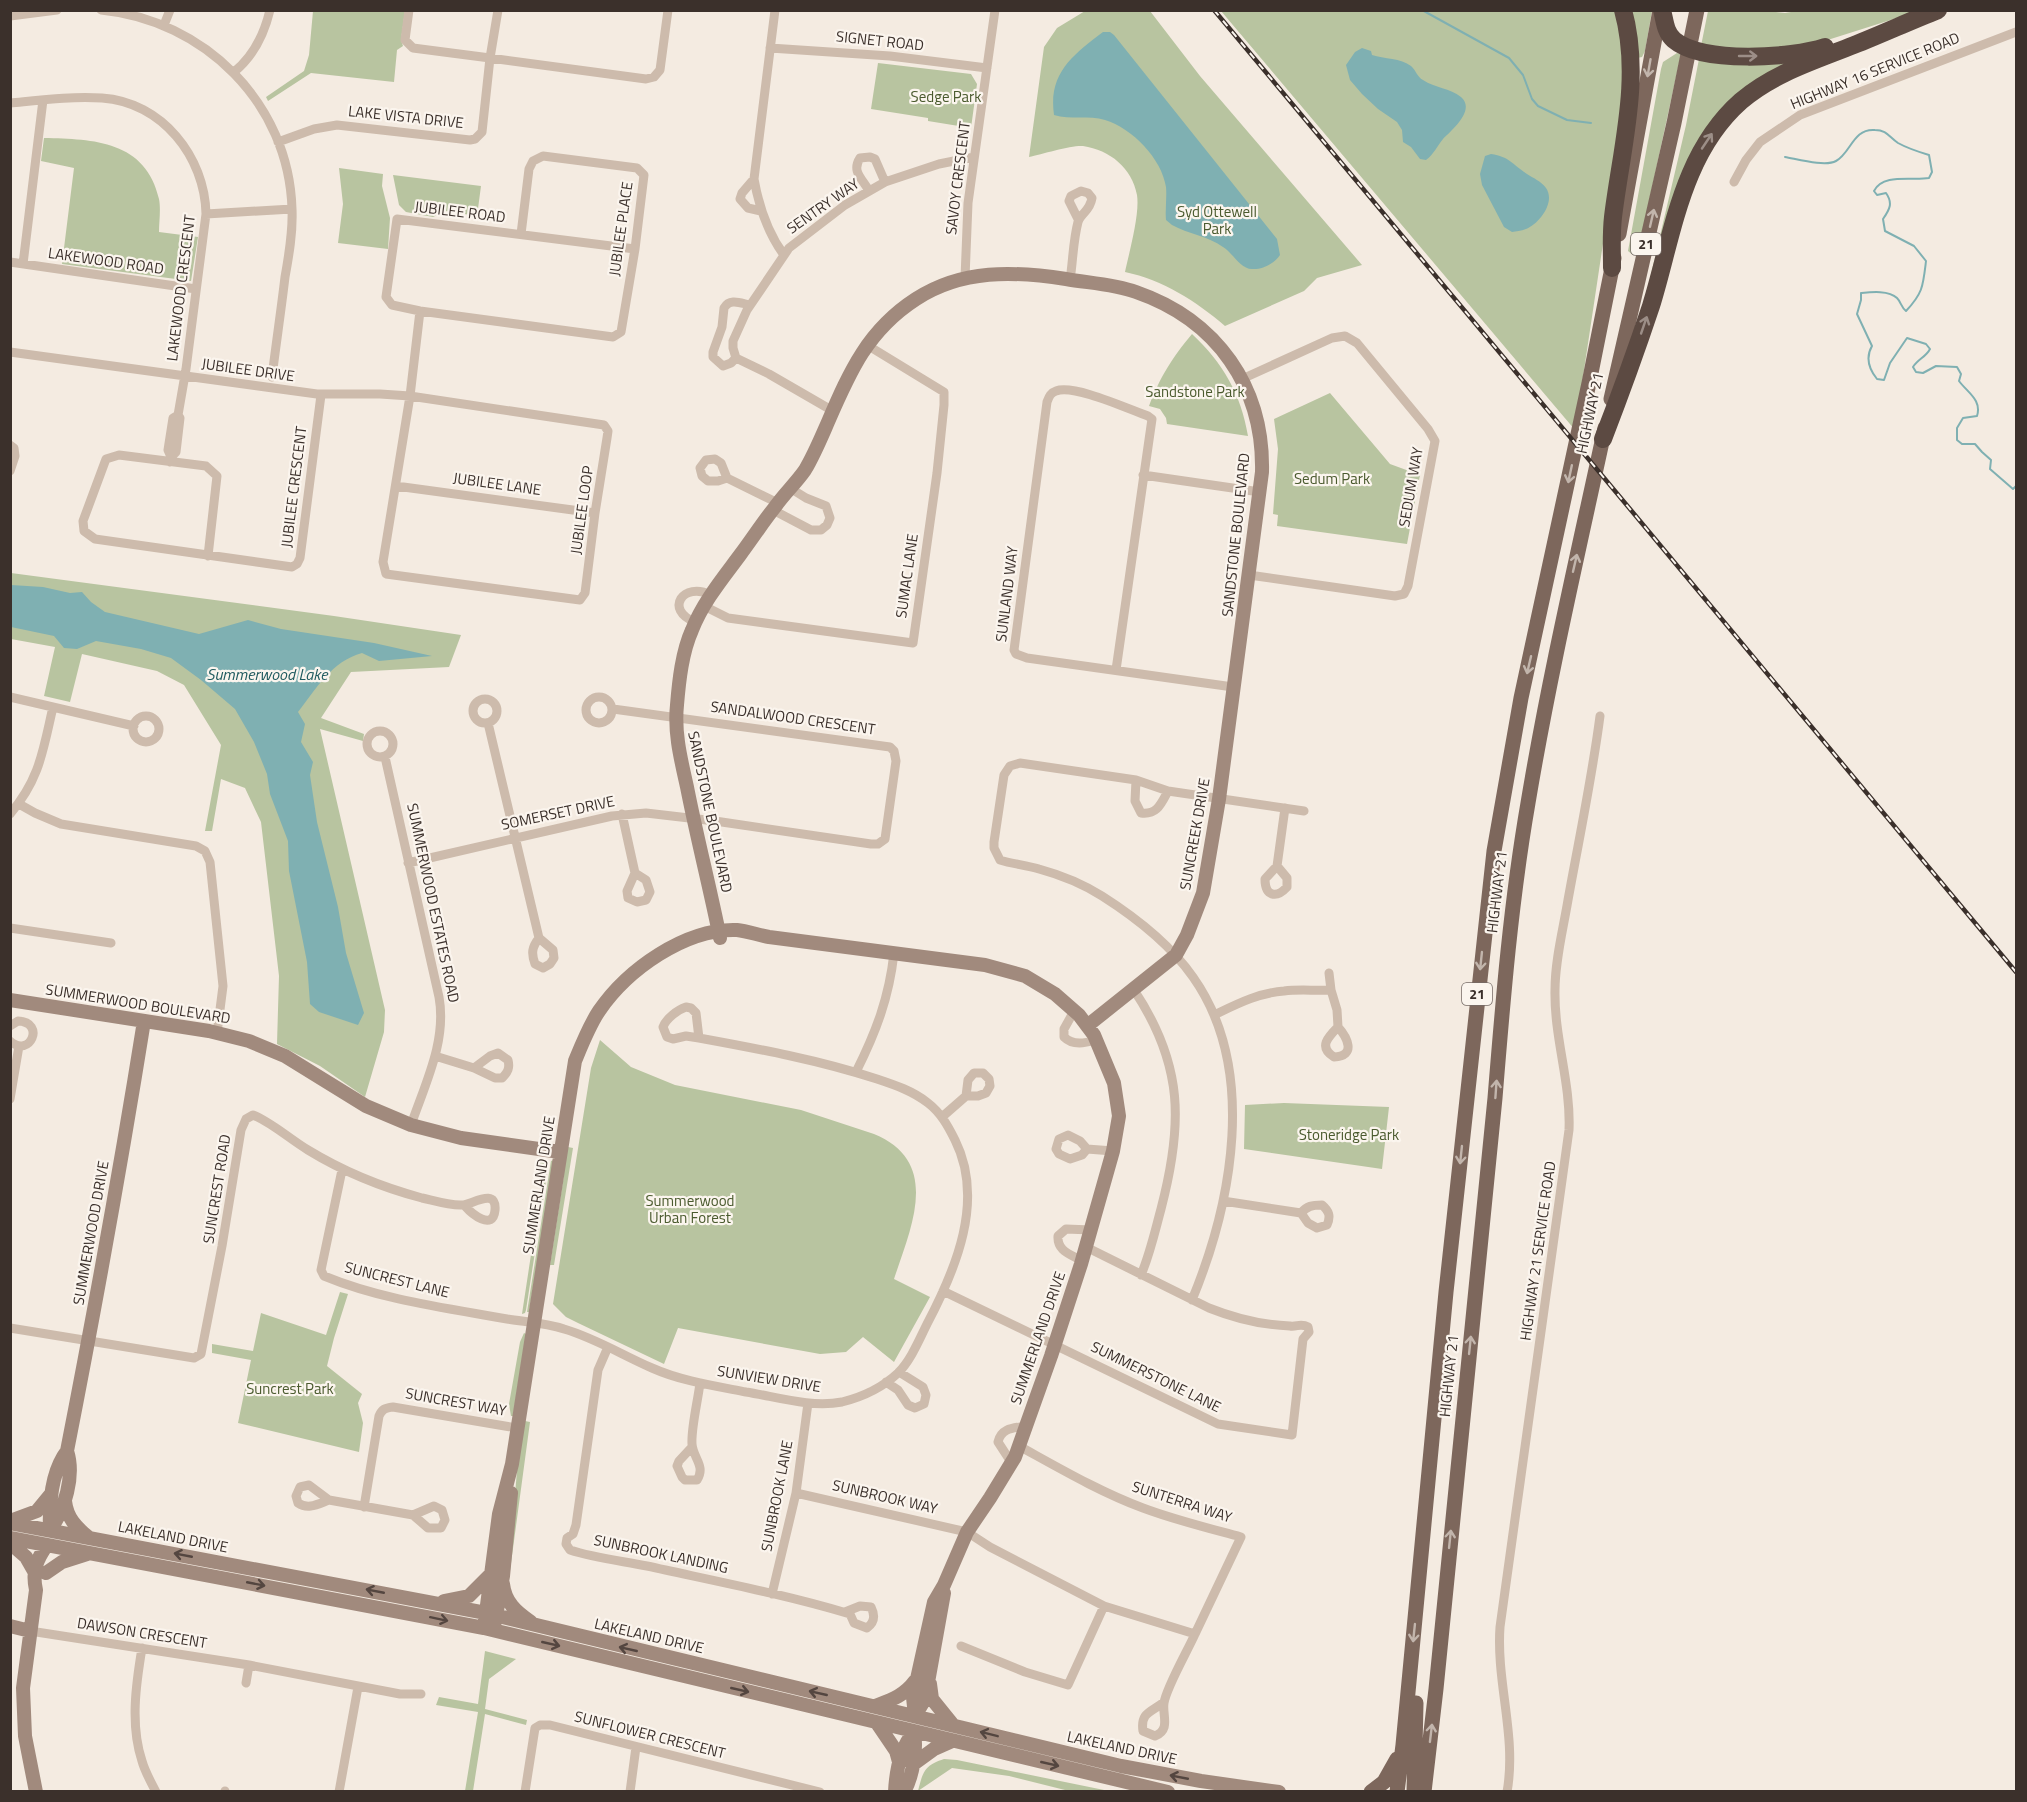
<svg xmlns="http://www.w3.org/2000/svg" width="2027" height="1802" viewBox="0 0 2027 1802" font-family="'Titillium Web',sans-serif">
	<rect width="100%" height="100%" fill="#f4ebe1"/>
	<path fill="#b8c4a0" d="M1760,10L1785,13L1803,10L1919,11L1815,44L1777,51L1701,46L1708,11Z
		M313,11H405L401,40L403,46L397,50L394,82L311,73L268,101L266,97L304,71L309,55Z
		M1085,11H1150L1200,76L1362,265L1317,278L1304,291L1225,326C1196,301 1163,280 1125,272C1129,253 1140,214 1137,195C1132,168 1110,150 1083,146C1072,145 1042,154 1029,157L1044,47L1057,28Z
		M1221,11H1615L1622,38L1625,97L1575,430Z
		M1627,11H1652L1645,51L1642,57L1637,58Z
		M1677,53L1681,54L1638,252L1633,255L1628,251L1661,69L1663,62Z
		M1699,59H1801L1733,102L1648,287L1686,125Z
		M878,63L971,74L977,84L971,128L928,121V118L871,109Z
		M44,138C94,139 146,141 159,199C161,209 159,222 159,232L198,237L191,281L62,264L74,168L41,161Z
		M339,168L383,174L382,186L390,218L388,249L338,243L343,204Z
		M393,175L481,186L477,216L446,211L433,217L406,212L399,205Z
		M1192,334C1223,363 1241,394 1248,436L1167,424L1166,418L1160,409L1149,406C1160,377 1172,358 1192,334Z
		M1330,393L1390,464L1420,475L1407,544L1277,526L1278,515L1273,514L1278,449L1274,419Z
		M11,573L334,616L461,635L449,667L351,672L321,718L364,734L363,741L320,729L385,1010L384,1032L365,1097L320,1066L277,1044L279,976L261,822L245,788L221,779L212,831H205L221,745L184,685L157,671L82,654L70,702L44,696L55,647L11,639Z
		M600,1040L631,1067L675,1085L801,1110L874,1134C942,1162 911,1227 894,1279L930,1297L894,1362L863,1337L846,1352L820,1354L678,1328L664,1364L578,1323L566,1317L553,1304L591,1068Z
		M1284,1103L1389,1107L1382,1169L1244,1149L1245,1105Z
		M568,1147L573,1148L554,1265H550L564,1175L562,1168Z
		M554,1160L529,1312H527L551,1161Z
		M538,1162H549L526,1310L525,1313L522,1314L544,1169Z
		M340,1292L348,1294L334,1338L327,1366L362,1394L358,1403L363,1423L359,1452L238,1423L251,1360L212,1353V1344L253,1351L261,1313L326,1335Z
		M524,1333L526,1334L513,1416H511L509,1404L520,1342Z
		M525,1421L530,1422L507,1593L519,1446Z
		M485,1651L516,1659L489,1679L485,1709L527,1720L526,1725L485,1714L473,1791H465L478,1712L436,1705L439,1697L478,1704Z
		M944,1759L957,1760L1109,1791H1069L1009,1776L952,1768L918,1791C923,1771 925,1765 944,1759Z"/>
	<path fill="#7fb0b2" d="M1103,32H1110L1114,35L1277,239L1280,255C1275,263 1262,270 1252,269C1240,269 1233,253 1223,247C1208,236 1188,234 1172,225L1166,220C1165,209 1167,198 1166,187C1162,159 1132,128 1105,120C1089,115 1070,120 1054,115C1048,73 1073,55 1103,32Z
		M1362,48L1371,51L1372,55C1384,59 1401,58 1411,66C1416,70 1417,77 1423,80C1435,88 1450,88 1461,97C1476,110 1452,130 1443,139C1437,146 1434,154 1426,160L1420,159L1411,147L1403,142L1402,130L1397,122L1378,109L1362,94L1350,80L1346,65L1355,52Z
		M1491,154C1510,157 1512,164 1527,174C1533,178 1541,181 1546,188C1556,202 1539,224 1526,229C1521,231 1516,231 1512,232L1504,227L1482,185L1480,174L1485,156Z
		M11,585L43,587L70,593L82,592L91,602L105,612L199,634L248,620L281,629L374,643L432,656L379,661L362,653C332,661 316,689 298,712L305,724L301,742L313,762L310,775L317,822L338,907L346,953L364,1013L358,1025L319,1012L310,1004L307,962L289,871L288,841L270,794L267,774L254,742L235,709L201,680L171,658L141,649L96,641L77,649L64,648L54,636L11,627Z"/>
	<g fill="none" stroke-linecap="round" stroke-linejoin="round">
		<path stroke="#7fb0b2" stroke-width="2" d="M1422,10L1509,58L1523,75L1532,99L1538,106L1567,120L1591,123
			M1785,157C1797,159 1825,167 1836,161C1851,153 1853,128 1875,130C1887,130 1889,137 1898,143C1907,148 1919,152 1929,155L1932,172L1929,178C1912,181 1883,173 1874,191L1877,195L1886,193C1893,203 1890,209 1883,219L1885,231L1914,246L1926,261C1923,286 1923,293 1906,311C1901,307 1901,302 1897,298C1889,290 1871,292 1861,293V300L1857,314L1872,346C1865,358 1869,369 1877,379L1884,380L1890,363L1907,338L1926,344L1930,349C1926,357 1918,359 1913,367L1916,372L1923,373L1936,366L1957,367L1961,374L1959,381C1968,393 1982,400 1977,416L1963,418L1957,428V440L1962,444H1975L1982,452L1991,460L1990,469L2013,489L2016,486
			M2016,534V538"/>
		<path stroke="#cdbbac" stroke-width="9" d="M101,10C204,20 289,103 292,209C293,232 289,255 285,277C281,311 276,344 272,377
			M498,10L490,58L646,79L654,77L660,70L668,10
			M775,10L754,179C759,207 767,232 784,255
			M10,16L57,10
			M164,25L170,10
			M770,48L890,56L987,68
			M234,72C254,56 264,35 270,10
			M10,103C41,100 72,96 102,98C162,102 205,157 206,214L186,369L178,415L180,418L176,452L171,457L170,462
			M278,142L314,129L337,125L470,140L475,139L482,132L490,58L413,48L405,40L409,10
			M754,179L742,193L740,199L748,208L761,211
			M1734,182L1746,160L1760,142L1800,115L2016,32
			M869,191C863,179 851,172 860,158L870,157L875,159L885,182
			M206,214L292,209
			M521,234L529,169L533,161L543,156L637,168L644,175L635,249L621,332L613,337L420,311L392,305L386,297L397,219L635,249
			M10,262L196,289
			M23,264L43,100
			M965,278L968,203L995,10
			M1070,280C1073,261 1073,241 1078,222C1081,213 1090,211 1092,198L1088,193L1081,191L1071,196L1069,201L1078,219
			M10,352L317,394H380L410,396L604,425L608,431L607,438L595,513L585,593L580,600L386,574L383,562L410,396L420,311
			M736,358L731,363L723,366L713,357V352L722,327L724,308C730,298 740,303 750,305
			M1242,379L1332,338L1345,336L1357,343L1428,429L1435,441L1408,586L1404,594L1395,596L1249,575
			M833,411L769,374L736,358L733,348V341L747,310L789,248L845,205L885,182L939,164L974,157
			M10,445L14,448L15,456L10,471
			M171,457L168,450L173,418L178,415
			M1143,475L1260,492
			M727,478L718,481H708L702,476L700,468L706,460L715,459L721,463L727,478L778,503
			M396,486L595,513
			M773,510L811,530H821L827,525L830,518L826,506L806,498L790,488
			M208,556L217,476L206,466L119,455L106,459L83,521L84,531L95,539L292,567L297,564L300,558L321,395
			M704,606L728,618L913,643L937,473L944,405V392L867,345
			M695,622C664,610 683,581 711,595
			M1116,670L1152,419L1148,416C1128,409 1074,384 1056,391C1050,393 1049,397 1047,402L1014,650L1016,654L1027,658L1233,687
			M586 710a13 13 0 1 1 26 0a13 13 0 1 1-26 0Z
			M10,697L134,726
			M473 711a12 12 0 1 1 24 0a12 12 0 1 1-24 0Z
			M133 729a13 13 0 1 1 26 0a13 13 0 1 1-26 0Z
			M488,723L539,938C532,947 531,953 535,964L543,968L550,964L554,958L553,950L539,938
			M367 744a13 13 0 1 1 26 0a13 13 0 1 1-26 0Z
			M385,757L439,997C447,1041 425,1084 411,1125
			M1136,780L1135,801L1141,813C1157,815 1161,804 1168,791
			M19,804L35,813L61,824L196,846L205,851L210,862L223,986L217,1033
			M10,814C40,779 43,750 53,707
			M622,814L635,873L627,891L628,898L637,902L646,900L650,892L646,880L635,873
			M408,863L612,816L646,813L715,821L871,844H878L885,839L896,761L894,751L890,747L613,709
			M1277,866L1287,878V887C1276,899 1265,896 1265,879L1277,866L1285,808
			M10,928L111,943
			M1329,973L1331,990
			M1134,990C1184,1065 1183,1125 1161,1209C1155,1231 1150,1254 1141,1275
			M686,1007L691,1008L696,1013L699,1038L686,1036L673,1039L667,1037L663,1027C666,1019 677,1010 686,1007Z
			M1074,1011L1064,1029V1037C1073,1046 1085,1043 1097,1040
			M1214,1015C1237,1004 1258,993 1284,991C1300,989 1315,991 1331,990L1337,1010L1338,1027C1328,1037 1318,1047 1334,1057C1357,1056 1347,1037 1338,1027
			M10,1026L18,1021C46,1022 30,1059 10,1041
			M435,1056L474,1068L495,1078H502C508,1072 510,1068 508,1060L498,1053L490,1056L474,1068
			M856,1072C876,1032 889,998 894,953
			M10,1099L19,1046
			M942,1117L966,1096H978L986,1093L990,1086L989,1079L983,1073H974L968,1080L966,1096
			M1087,1149L1082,1155L1070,1159L1059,1154L1056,1149L1059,1139L1068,1135L1080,1141L1087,1149L1113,1151
			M342,1170L321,1270L324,1276C382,1300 446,1308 507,1319C526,1322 546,1323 564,1329C595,1338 622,1355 652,1368C681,1381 715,1386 746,1392C777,1397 811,1408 842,1402C862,1397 883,1387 898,1373C911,1360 919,1340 927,1324C956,1269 985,1200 955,1140C948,1126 941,1113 928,1103C913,1091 895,1085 877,1079C819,1060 759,1049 699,1038
			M1223,1201L1301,1213L1308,1223L1317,1228L1327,1225C1331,1216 1329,1211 1322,1205C1312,1205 1307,1206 1301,1213
			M1082,1261C1070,1254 1057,1251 1058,1236L1066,1229L1091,1230
			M943,1291L1218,1424L1292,1435L1303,1339L1309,1332L1308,1327C1301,1323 1297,1327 1290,1326C1262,1325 1234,1318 1209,1308L1086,1247
			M1192,1300C1232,1203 1258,1069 1193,977C1170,944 1135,917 1102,896C1083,884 1061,875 1039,869C1026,865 1012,864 1000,860L994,848V842L1004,775L1010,766L1020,763L1136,780L1168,791L1304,811
			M10,1328L194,1358L201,1354L222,1246L241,1130L246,1119L253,1115C271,1122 291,1140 308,1150C344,1172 381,1187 422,1198C435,1201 451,1206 463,1205C471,1205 497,1187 495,1210C493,1232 471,1213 465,1206
			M608,1347L598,1370L576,1525L573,1534L567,1538L566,1544L570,1550C594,1558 622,1561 647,1566C715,1581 783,1594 850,1614L854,1623L867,1628C875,1622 875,1615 871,1607L860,1606L845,1612
			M886,1382L898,1390L908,1405L915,1408L924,1404L926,1395L923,1387L899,1372
			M692,1447L679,1461L677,1466L682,1477L685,1480H697C706,1466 693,1458 692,1444C691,1428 698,1400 700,1383
			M1011,1462L998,1442C1001,1428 1013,1428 1026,1426
			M796,1493L967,1532L990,1547L1104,1606L1195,1634L1241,1537C1208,1528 1175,1520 1143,1508C1100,1492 1059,1468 1019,1446
			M329,1500C318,1504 308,1510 298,1503L296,1496L300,1487L309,1485L329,1500L413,1515L428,1528H441L445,1520L442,1510L434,1506L413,1515
			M364,1507L379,1416C382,1409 385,1408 393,1407L517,1428
			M772,1594L796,1493L808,1403
			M30,1631L249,1665L400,1694H421
			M961,1646L1025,1672L1068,1685L1104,1606
			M142,1648C136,1684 130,1725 142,1761C145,1772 151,1782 156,1792
			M246,1683L249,1665
			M1164,1702C1152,1712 1140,1712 1143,1731L1155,1736C1171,1730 1162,1715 1164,1703C1166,1688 1188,1650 1195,1634
			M225,1792V1791
			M339,1792L358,1687
			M525,1792L535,1728L540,1725H550L820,1792
			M630,1792L636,1747
			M1507,1792C1517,1737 1496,1682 1500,1627L1569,1130C1571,1083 1554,1038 1555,990C1555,960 1563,930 1568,900C1579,839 1592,778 1600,716"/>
		<path stroke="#a18a7d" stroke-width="14" d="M720,938C710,888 697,838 687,787C681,760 674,733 677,705C679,681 682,652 692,630C703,602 723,578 740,555C752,539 763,522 775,507C784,494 796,483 805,470C814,455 821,438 828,422C850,371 868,330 916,299C962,269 1014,271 1066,279C1089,283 1114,284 1136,292C1217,320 1264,387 1262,472L1219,799L1203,893L1187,935L1176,955L1087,1026
			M10,1000L209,1031L249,1041L285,1056L366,1106L411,1125L461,1138L560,1152
			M65,1501C67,1518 76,1527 88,1537
			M10,1521L37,1511L51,1494
			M10,1523L486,1613L1121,1766L1201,1781L1279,1792
			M50,1530C49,1504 51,1472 67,1451C95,1308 121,1165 144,1021
			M50,1530C65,1509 75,1476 67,1451
			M10,1538L484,1628L1168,1792
			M10,1543L26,1557L34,1571
			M46,1573L62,1562L87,1554
			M503,1584C505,1602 516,1612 531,1622
			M444,1601L469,1596L492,1573
			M495,1622L503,1576L511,1493
			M10,1626L30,1631
			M484,1628L499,1514L512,1464L575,1061C582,1044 589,1026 599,1011C627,970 685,928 737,930C747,931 758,935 769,937L985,965L1025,976L1055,994L1079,1015L1094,1035L1114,1083L1119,1116L1113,1151L1081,1264L1051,1356L1015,1457L990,1498L967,1532L944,1585L934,1602L913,1697L915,1716
			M930,1684L932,1699L953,1725
			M875,1706C891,1700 904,1696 915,1681
			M915,1716L925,1699L944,1593
			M877,1723L896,1751L899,1762
			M912,1765L934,1749L952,1741
			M36,1792L25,1736L23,1688L36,1590C32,1572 36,1560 47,1545
			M895,1792C896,1771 900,1748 914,1732
			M904,1792C913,1776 917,1750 914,1732"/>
		<path stroke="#7d675c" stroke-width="15" d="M1619,234L1660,10
			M1611,399L1674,123L1697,10
			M1371,1792L1384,1782L1397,1759
			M1397,1792L1403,1745L1446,1292L1494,851L1521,698L1589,383L1614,258
			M1414,1792L1416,1703
			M1424,1792L1436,1689L1495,1098C1503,999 1511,901 1528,803C1549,677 1578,553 1605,428"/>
		<path stroke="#5c4a42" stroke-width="18" d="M1662,10C1665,21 1665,32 1674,40C1702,64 1792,58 1825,47
			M1612,268C1612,251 1611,234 1613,217C1621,150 1642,78 1623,10
			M1603,439C1620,395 1636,351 1651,306C1673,235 1681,154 1741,101C1774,73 1814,61 1854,45C1882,34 1910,21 1938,10"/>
		<defs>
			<path id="rail" d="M1214,10L2016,972"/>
		</defs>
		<use href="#rail" stroke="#3b302b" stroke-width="4.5"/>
		<use href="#rail" stroke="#fbf5ee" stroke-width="2" stroke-dasharray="7" stroke-linecap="butt"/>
	</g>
	<defs><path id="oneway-shaft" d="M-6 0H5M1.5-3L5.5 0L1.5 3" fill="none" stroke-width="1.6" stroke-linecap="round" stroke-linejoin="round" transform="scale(1.5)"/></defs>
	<g stroke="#9c8e87">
		<use href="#oneway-shaft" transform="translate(1748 56)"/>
		<use href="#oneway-shaft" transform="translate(1707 141) rotate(-56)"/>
		<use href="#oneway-shaft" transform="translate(1644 325) rotate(-71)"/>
	</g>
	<g stroke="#c2b5ac">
		<use href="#oneway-shaft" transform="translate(1649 68) rotate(100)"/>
		<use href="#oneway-shaft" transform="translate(1652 218) rotate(-77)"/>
		<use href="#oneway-shaft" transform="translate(1570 474) rotate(102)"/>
		<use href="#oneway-shaft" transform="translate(1575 563) rotate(-77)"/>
		<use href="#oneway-shaft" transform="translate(1529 665) rotate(103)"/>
		<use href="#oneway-shaft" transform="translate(1481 961) rotate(96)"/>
		<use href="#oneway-shaft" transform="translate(1496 1089) rotate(-86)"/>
		<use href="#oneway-shaft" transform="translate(1461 1155) rotate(96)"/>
		<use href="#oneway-shaft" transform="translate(1470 1345) rotate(-84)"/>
		<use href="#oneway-shaft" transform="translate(1450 1539) rotate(-84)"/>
		<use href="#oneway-shaft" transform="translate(1414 1633) rotate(96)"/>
		<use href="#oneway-shaft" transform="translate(1431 1733) rotate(-83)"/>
	</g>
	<g stroke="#544640">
		<use href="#oneway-shaft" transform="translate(183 1555) rotate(-169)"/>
		<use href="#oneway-shaft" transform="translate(256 1584) rotate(11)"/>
		<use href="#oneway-shaft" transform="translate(375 1591) rotate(-169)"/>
		<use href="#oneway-shaft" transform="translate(439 1619) rotate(12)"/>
		<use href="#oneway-shaft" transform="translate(551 1644) rotate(13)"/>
		<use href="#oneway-shaft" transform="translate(628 1649) rotate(-167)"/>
		<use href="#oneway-shaft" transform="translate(740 1690) rotate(13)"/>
		<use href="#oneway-shaft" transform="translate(818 1693) rotate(-167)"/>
		<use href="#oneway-shaft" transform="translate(989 1734) rotate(-166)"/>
		<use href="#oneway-shaft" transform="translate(1050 1764) rotate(13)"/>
		<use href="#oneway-shaft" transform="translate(1179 1777) rotate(-169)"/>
	</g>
	<g text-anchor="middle" stroke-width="4.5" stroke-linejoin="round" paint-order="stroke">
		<g fill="#fbf5ee" stroke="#756b66" stroke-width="1.5">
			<rect x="1631" y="233" width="30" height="22" rx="4.5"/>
			<rect x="1462" y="983" width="30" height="22" rx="4.5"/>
		</g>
		<g font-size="14" font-weight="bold" fill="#3b302b">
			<text x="1646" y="249">21</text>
			<text x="1477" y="999">21</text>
		</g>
		<g font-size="15" fill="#3b302b" stroke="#fbf5ee">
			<text transform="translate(880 41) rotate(6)" y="5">SIGNET ROAD</text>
			<text transform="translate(1875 71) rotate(-22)" y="5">HIGHWAY 16 SERVICE ROAD</text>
			<text transform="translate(406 117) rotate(6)" y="5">LAKE VISTA DRIVE</text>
			<text transform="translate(958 178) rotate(-83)" y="5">SAVOY CRESCENT</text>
			<text transform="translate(823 206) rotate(-35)" y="5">SENTRY WAY</text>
			<text transform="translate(460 212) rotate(7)" y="5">JUBILEE ROAD</text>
			<text transform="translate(621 229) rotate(-82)" y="5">JUBILEE PLACE</text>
			<text transform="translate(106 261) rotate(8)" y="5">LAKEWOOD ROAD</text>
			<text transform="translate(181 288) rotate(-83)" y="5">LAKEWOOD CRESCENT</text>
			<text transform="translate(248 370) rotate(8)" y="5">JUBILEE DRIVE</text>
			<text transform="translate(1590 413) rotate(-78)" y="5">HIGHWAY 21</text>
			<text transform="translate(497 484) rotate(8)" y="5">JUBILEE LANE</text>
			<text transform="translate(294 487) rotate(-83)" y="5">JUBILEE CRESCENT</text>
			<text transform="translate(1411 487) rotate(-80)" y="5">SEDUM WAY</text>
			<text transform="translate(582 510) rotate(-82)" y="5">JUBILEE LOOP</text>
			<text transform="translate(1236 535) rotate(-84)" y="5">SANDSTONE BOULEVARD</text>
			<text transform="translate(907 576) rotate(-82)" y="5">SUMAC LANE</text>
			<text transform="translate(1007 594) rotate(-83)" y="5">SUNLAND WAY</text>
			<text transform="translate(793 718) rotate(8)" y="5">SANDALWOOD CRESCENT</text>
			<text transform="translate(710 812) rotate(78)" y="5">SANDSTONE BOULEVARD</text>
			<text transform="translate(558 813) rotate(-12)" y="5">SOMERSET DRIVE</text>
			<text transform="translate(1195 834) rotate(-80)" y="5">SUNCREEK DRIVE</text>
			<text transform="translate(1497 892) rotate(-83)" y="5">HIGHWAY 21</text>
			<text transform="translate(433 903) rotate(78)" y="5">SUMMERWOOD ESTATES ROAD</text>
			<text transform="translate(138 1004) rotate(9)" y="5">SUMMERWOOD BOULEVARD</text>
			<text transform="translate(539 1185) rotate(-81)" y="5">SUMMERLAND DRIVE</text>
			<text transform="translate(217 1189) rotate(-81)" y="5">SUNCREST ROAD</text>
			<text transform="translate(91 1233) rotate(-80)" y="5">SUMMERWOOD DRIVE</text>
			<text transform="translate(1538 1251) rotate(-82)" y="5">HIGHWAY 21 SERVICE ROAD</text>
			<text transform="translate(397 1280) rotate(14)" y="5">SUNCREST LANE</text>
			<text transform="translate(1038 1338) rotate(-71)" y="5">SUMMERLAND DRIVE</text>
			<text transform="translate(1449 1376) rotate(-84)" y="5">HIGHWAY 21</text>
			<text transform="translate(1156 1377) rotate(26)" y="5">SUMMERSTONE LANE</text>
			<text transform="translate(769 1379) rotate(9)" y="5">SUNVIEW DRIVE</text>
			<text transform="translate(456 1402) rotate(10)" y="5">SUNCREST WAY</text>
			<text transform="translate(777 1496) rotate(-79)" y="5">SUNBROOK LANE</text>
			<text transform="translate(885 1497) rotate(13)" y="5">SUNBROOK WAY</text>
			<text transform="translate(1182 1502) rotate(18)" y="5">SUNTERRA WAY</text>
			<text transform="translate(173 1537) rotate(11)" y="5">LAKELAND DRIVE</text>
			<text transform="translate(661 1554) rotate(12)" y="5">SUNBROOK LANDING</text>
			<text transform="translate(142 1633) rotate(9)" y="5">DAWSON CRESCENT</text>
			<text transform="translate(649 1636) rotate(13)" y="5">LAKELAND DRIVE</text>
			<text transform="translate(650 1735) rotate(14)" y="5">SUNFLOWER CRESCENT</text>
			<text transform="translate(1122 1748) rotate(12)" y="5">LAKELAND DRIVE</text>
		</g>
		<g font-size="15" fill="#4a5a2e" stroke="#fbf5ee">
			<text x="946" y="102">Sedge Park</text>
			<text x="1217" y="217">Syd Ottewell<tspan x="1217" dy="17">Park</tspan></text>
			<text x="1195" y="397">Sandstone Park</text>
			<text x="1332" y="484">Sedum Park</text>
			<text x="1349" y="1140">Stoneridge Park</text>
			<text x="690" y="1206">Summerwood<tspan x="690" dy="17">Urban Forest</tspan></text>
			<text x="290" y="1394">Suncrest Park</text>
		</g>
		<g font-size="16" font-style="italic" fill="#1f5a5e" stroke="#fbf5ee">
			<text x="267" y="680">Summerwood Lake</text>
		</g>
	</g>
	<rect width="2027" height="1802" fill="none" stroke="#3b302b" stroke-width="24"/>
</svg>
